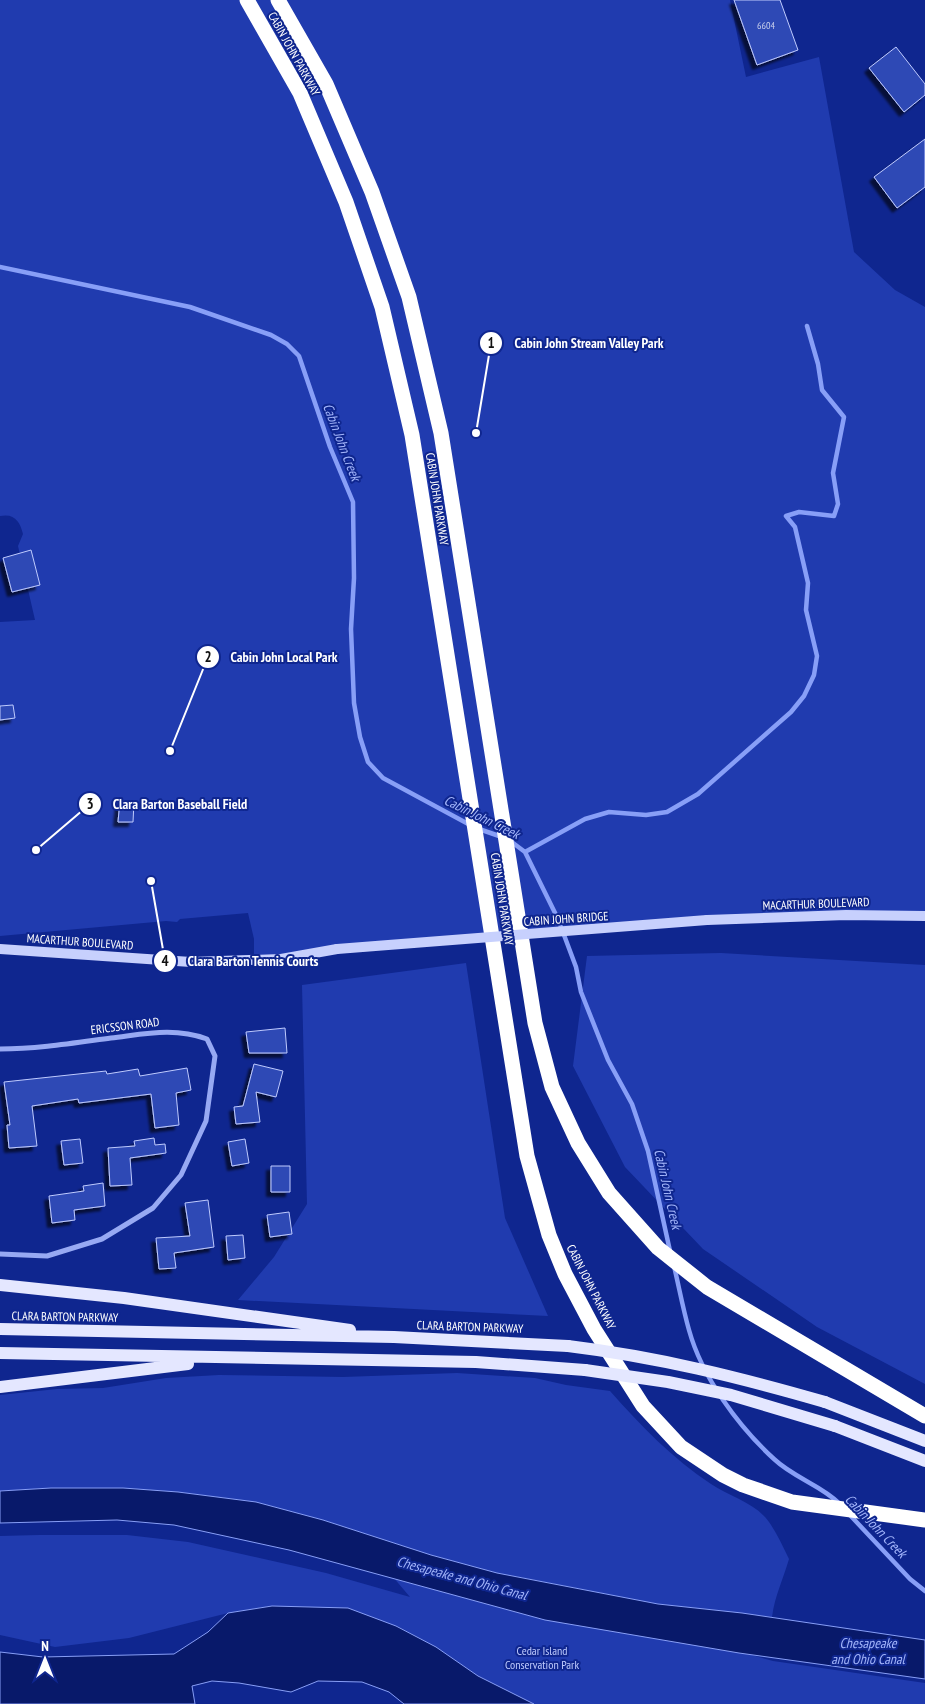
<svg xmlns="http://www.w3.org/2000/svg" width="925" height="1704" viewBox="0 0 925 1704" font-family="'PT Sans Narrow',sans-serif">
	<defs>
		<filter id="shadow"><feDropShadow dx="-4.5" dy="4.5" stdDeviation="1" flood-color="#0009"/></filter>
	</defs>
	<rect width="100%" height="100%" fill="#0f268f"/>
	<path fill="#203baf" d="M0,0H730L746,77L819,57L854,252L895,290L925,307V916L736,919L254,961V939L248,913L180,919L177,922L166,921L0,936V622L35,620L18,546L23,534C20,522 15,513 0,516Z
		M721,953L925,965V1384L817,1327L703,1249L625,1167L573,1066L587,956Z
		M466,963L505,1218L548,1316L238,1300L274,1257L307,1204L302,985Z
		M457,1373L535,1378L566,1385L610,1391C640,1425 673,1459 711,1484C730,1497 756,1503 769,1522C777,1533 783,1547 789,1559C783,1580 775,1595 772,1617L658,1604L497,1573L431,1555L323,1520L256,1502L178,1492L123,1488H51L0,1491V1395L57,1389L103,1388L166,1378L219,1375L343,1377Z
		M39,1535H127L188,1542L326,1573L410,1597L387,1570L702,1641L773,1661L925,1683V1704H534L478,1676L436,1647L397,1626L308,1609L272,1606L228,1613L129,1638L55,1647L0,1635V1536Z"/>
	<path fill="#08196a" stroke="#889ff7" d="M51,1488H123L178,1492L256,1502L323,1520L431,1555L497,1573L658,1604L742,1613L925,1640V1679L739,1653L545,1620L289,1550L174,1525L117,1520L0,1523V1491Z
		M272,1606L348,1608L396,1626L436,1647L478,1676L534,1704H404L389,1692L362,1682L318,1681L291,1692L239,1683L212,1681L192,1686L195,1704H0V1652L43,1657L174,1654L208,1632L228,1613Z"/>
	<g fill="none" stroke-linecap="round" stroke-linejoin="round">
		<path stroke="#889ff7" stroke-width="4.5" d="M0,267L190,307L271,335L287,344L299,356L330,447L353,502L354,578L351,629L354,703L360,737L368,762L383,778L472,826
			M479,829L502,837
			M509,840L525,852L558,919L576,967L581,992L608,1060L632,1104L648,1151L670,1251
			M525,852L585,819L609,812L646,815L667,812L698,794L791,712L804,696L814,675L817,656L806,610L808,583L795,527L786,516L799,512L834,516L838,504L833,473L844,417L822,390L818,364L807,326
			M674,1266C679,1287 683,1309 689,1330C702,1377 738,1426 774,1459C794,1478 821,1485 840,1504
			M848,1513L910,1579L925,1591"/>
	</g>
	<path fill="#2e48b5" stroke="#bfcbfe" filter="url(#shadow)" d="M734,0H780L798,50L757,65Z
		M896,47L925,84V95L904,112L869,68Z
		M925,139V187L897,208L874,177Z
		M31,550L40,585L12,592L3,558Z
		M13,705L15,718L0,720V706Z
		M120,801L134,802L133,822H118Z
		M285,1028L287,1053H249L246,1032Z
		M254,1064L283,1071L276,1097L256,1092L260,1122L236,1124L234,1107L243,1106Z
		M187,1068L191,1090L176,1093L179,1125L155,1128L151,1094L79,1103L78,1099L32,1106L37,1146L9,1148L7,1125H10L4,1082L106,1071L107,1074L138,1069L140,1076Z
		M154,1138L155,1145L165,1144L166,1153L130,1158L132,1185L110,1186L108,1148L135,1146L134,1141Z
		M80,1139L83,1163L64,1165L61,1141Z
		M245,1139L249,1163L232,1166L228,1142Z
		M271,1166H290V1192H271Z
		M103,1183L105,1206L74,1210L75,1220L52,1223L49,1196L84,1191L83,1186Z
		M208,1200L214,1247L174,1253L176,1268L159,1269L156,1238L190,1236L185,1203Z
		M289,1212L292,1234L270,1237L267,1215Z
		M243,1235L245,1258L228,1260L226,1236Z"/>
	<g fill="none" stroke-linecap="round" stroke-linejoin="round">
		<path stroke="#97a9f3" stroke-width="5" d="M0,1049C38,1049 74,1043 111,1038C145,1034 174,1027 207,1039L215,1056L206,1121L181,1175L153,1208L102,1239L47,1256L0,1254"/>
		<path stroke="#c7d0fd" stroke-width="10" d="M707,920L846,915L925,916
			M0,949L191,962L281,959L337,949"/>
		<path stroke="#e4e7ff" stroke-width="12" d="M0,1285L124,1298L350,1330
			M0,1329L394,1337L568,1346
			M0,1353L476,1362L585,1370
			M0,1387L188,1364
			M825,1402L925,1441
			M835,1426L925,1461"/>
		<path stroke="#fff" stroke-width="15" d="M247,0L300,93L346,202L382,307L412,435L527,1156L549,1235L565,1274L594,1329L643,1406L681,1447L723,1475L743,1485L792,1502L925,1520
			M278,0L326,84L372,192L409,297L441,433L535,1023L552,1087L578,1143L609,1193L658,1248L707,1287L925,1416"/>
		<path stroke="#c7d0fd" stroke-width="10" d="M337,949L707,920"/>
		<path stroke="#e4e7ff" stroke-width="12" d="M568,1346C658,1357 738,1377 825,1402
			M585,1370L668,1382L731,1395L835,1426"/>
	</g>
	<g text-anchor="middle" stroke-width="4" stroke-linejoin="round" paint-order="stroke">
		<g font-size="10" fill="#cbd1ec">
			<text x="766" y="29">6604</text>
		</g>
		<g font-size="12" fill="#fff" stroke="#0f268f">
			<text transform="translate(294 54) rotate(61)" y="4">CABIN JOHN PARKWAY</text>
			<text transform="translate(437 499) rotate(81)" y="4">CABIN JOHN PARKWAY</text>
			<text transform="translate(502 899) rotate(81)" y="4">CABIN JOHN PARKWAY</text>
			<text transform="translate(816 904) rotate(-2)" y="4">MACARTHUR BOULEVARD</text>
			<text transform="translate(566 919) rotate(-4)" y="4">CABIN JOHN BRIDGE</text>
			<text transform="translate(80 942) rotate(4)" y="4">MACARTHUR BOULEVARD</text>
			<text transform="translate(125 1026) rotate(-7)" y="4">ERICSSON ROAD</text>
			<text transform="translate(591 1287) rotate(63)" y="4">CABIN JOHN PARKWAY</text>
			<text transform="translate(65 1317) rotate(1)" y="4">CLARA BARTON PARKWAY</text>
			<text transform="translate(470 1327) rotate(2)" y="4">CLARA BARTON PARKWAY</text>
		</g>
		<g font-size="12" fill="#bfcbfe" stroke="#0f268f">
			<text x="542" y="1655">Cedar Island<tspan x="542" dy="14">Conservation Park</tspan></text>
		</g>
		<g font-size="14" font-style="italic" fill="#a3b5fb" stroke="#0f268f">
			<text transform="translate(342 442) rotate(69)" y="5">Cabin John Creek</text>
			<text transform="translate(482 817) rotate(26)" y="5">Cabin John Creek</text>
			<text transform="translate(668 1189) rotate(77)" y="5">Cabin John Creek</text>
			<text transform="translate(876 1526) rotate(46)" y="5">Cabin John Creek</text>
			<text transform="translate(462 1578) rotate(15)" y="5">Chesapeake and Ohio Canal</text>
			<text x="868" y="1648">Chesapeake<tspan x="868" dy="16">and Ohio Canal</tspan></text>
		</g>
	</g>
	<path fill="none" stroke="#fff" stroke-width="2" d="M476 433L491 343M170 751L208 657M36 850L90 804M151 881L165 961"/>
	<g fill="#fff" stroke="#0f268f" stroke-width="2">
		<circle cx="476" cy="433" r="5"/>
		<circle cx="170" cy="751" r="5"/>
		<circle cx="36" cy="850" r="5"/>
		<circle cx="151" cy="881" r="5"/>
		<circle cx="491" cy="343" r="12"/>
		<circle cx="208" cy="657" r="12"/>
		<circle cx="90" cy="804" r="12"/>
		<circle cx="165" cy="961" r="12"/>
	</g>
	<g font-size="15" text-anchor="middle" font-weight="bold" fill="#111">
		<text x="491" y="348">1</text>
		<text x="208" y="662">2</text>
		<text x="90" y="809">3</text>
		<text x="165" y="966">4</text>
	</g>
	<g font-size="14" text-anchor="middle" font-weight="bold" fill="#fff" stroke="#0f268f" stroke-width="4" stroke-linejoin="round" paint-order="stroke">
		<text x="589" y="348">Cabin John Stream Valley Park</text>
		<text x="284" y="662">Cabin John Local Park</text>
		<text x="180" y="809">Clara Barton Baseball Field</text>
		<text x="253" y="966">Clara Barton Tennis Courts</text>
	</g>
	<g transform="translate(45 1659)" stroke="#0f268f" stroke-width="4" paint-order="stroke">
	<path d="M0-4L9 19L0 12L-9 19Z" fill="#ffffff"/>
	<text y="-8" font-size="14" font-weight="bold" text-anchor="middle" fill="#ffffff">N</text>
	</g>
</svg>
